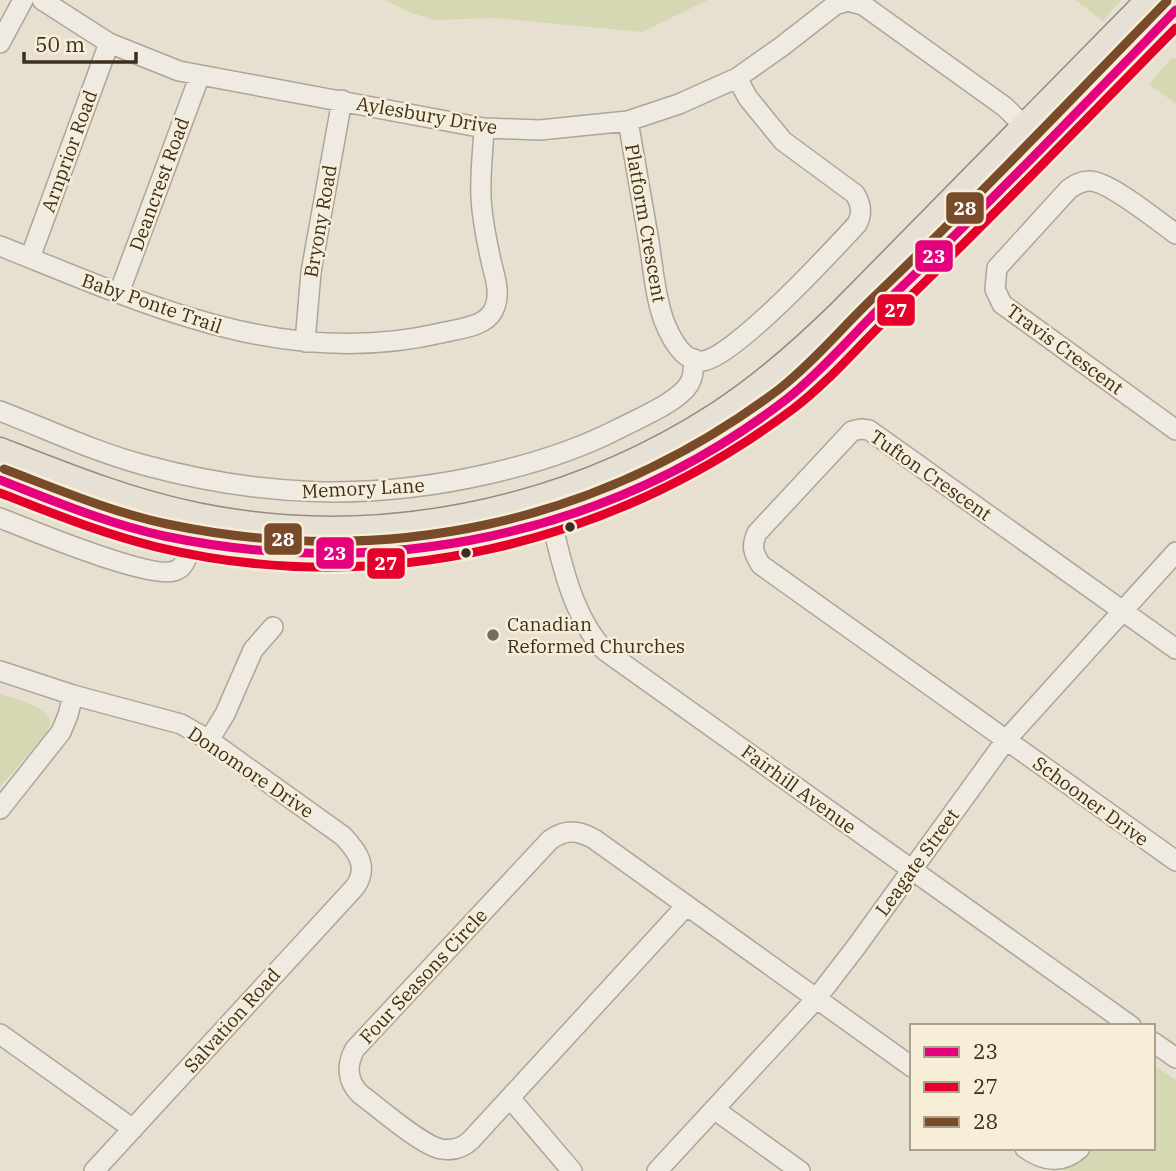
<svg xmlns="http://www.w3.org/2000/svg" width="1176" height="1171" viewBox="0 0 1176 1171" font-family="'IBM Plex Serif',serif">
	<rect width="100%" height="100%" fill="#e7e0d1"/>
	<path fill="#d6d7b3" d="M385,0H708L642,32L496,18L435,20L411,13Z
		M1075,0H1121L1103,21Z
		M1172,57L1176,59V104L1149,84Z
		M0,694C16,700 43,704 51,721L47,733L0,787Z
		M1158,1068L1176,1080V1171H1062L1063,1168L1080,1161L1092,1148H1153V1069Z"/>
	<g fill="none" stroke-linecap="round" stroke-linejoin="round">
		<defs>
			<path id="minor" d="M42,0L109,43L179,71L484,128L540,130L628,121L679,104L737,78L781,47L835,5L848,1L863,5L1005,107L1043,145
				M0,43L23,0
				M628,121C635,161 642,202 649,242C653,268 655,296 664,321C670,336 682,362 702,361C732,360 834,249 857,224C863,213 861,204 855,194L783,141L748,98L737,78
				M1176,234C1159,222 1108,180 1089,181C1081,181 1075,185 1069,189L997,268L995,289L1002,304L1176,430
				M0,246C143,303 283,370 441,333C457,329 485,327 493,311C501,296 496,280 492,265C487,243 482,219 481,197C480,174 483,150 484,128
				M30,258L109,43
				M119,293L200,75
				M305,342L311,272L342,100
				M0,411C47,429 95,452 144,465C261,497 370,501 488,474C532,464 577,450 618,429C637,419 684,400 691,380C694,374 693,366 694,359
				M545,495C559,547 567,609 604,650L1131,1026
				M0,518C28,529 155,582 177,570C187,565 188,552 191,542
				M1176,649L869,430L861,429L852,431L757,533C751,546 753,553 761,565L1176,861
				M0,671L73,695L181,724L209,740L343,836C358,852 369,867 355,887L94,1171
				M209,740L225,714L253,650L273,627
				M0,809L61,732L68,715L73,695
				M686,906L471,1140C463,1148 453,1151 441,1149C421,1145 378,1107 360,1094C347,1081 346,1065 355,1049L550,840C565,829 578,830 594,839L912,1067
				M0,1034L133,1129
				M1153,1042L1176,1058
				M510,1098L572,1171
				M714,1109L800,1171
				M1025,1148C1044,1162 1063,1164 1080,1148
				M657,1171L816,999L856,947L1006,740L1176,552"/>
			<path id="major" d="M0,450C64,475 128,501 196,515C375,552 565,513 718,414C763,385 802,350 840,313L1148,0
				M0,480C54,501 108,523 164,536C382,586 611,536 787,398C821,370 850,336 882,306C983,211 1079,109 1176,10"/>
		</defs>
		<use href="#minor" stroke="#ada599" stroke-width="22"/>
		<use href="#major" stroke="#928b80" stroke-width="27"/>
		<use href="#minor" stroke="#efebe3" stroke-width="19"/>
		<use href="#major" stroke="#e6e1d4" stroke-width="24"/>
		<defs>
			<path id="bus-1" d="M0,480C54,501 108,524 164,536C383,582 610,536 788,398C824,369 854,333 887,301C986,207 1081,108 1176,10"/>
			<path id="bus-2" d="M0,493C52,513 103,534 157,547C380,600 611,545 793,409C830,381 860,344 893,313C990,220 1082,123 1176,28"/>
			<path id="bus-3" d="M4,469C57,489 111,512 167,524C385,570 599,524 778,390C814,362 844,325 877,294C976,199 1071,100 1167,1"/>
		</defs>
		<use href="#bus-1" stroke="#f7eed8" stroke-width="14"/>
		<use href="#bus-2" stroke="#f7eed8" stroke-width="14"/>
		<use href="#bus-3" stroke="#f7eed8" stroke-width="14"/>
		<use href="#bus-1" stroke="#e5007d" stroke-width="9"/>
		<use href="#bus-2" stroke="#e4002b" stroke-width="9"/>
		<use href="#bus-3" stroke="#7a4b2a" stroke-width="9"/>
	</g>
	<g fill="#3d2e20" stroke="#f7eed8" stroke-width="2.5">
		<circle cx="570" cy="527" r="6"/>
		<circle cx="466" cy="553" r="6"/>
	</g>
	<circle fill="#786c5e" stroke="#f7eed8" stroke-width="2.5" cx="493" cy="635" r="7"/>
	<g text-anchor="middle" stroke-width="5" stroke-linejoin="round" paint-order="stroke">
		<g font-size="19" fill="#3d2e20" stroke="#f7eed8">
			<text transform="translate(427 115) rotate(10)" y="7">Aylesbury Drive</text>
			<text transform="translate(69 151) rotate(-70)" y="7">Arnprior Road</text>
			<text transform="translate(159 184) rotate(-70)" y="7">Deancrest Road</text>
			<text transform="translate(320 221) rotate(-80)" y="7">Bryony Road</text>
			<text transform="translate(646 223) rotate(80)" y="7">Platform Crescent</text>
			<text transform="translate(152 303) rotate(19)" y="7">Baby Ponte Trail</text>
			<text transform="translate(1065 349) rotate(36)" y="7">Travis Crescent</text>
			<text transform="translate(931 475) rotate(35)" y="7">Tufton Crescent</text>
			<text transform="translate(363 488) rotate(-3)" y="7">Memory Lane</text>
			<text transform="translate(251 772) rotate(34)" y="7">Donomore Drive</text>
			<text transform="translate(799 789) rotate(36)" y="7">Fairhill Avenue</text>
			<text transform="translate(1091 801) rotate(36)" y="7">Schooner Drive</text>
			<text transform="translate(917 862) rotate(-54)" y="7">Leagate Street</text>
			<text transform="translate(423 976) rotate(-47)" y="7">Four Seasons Circle</text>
			<text transform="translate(232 1020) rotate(-48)" y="7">Salvation Road</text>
		</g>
		<g font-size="19" fill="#3d2e20" stroke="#f7eed8" text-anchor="start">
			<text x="507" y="631">Canadian<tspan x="507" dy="22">Reformed Churches</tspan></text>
		</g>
	</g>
	<g stroke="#f7eed8" stroke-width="2.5">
		<rect x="945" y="191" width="40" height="34" rx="7" fill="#7a4b2a"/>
		<rect x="914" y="239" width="40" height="34" rx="7" fill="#e5007d"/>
		<rect x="876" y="293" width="40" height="34" rx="7" fill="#e4002b"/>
		<rect x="263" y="522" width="40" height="34" rx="7" fill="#7a4b2a"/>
		<rect x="315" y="536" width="40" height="34" rx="7" fill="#e5007d"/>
		<rect x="366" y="547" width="40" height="33" rx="7" fill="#e4002b"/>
	</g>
	<g font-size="19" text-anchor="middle" font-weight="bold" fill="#fff">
		<text x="965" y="215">28</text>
		<text x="934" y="263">23</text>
		<text x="896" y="317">27</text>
		<text x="283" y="546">28</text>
		<text x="335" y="560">23</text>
		<text x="386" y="570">27</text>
	</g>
	<rect x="910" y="1024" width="245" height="126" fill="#f7eed8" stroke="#ada18e" stroke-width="2"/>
	<rect x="924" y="1047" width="35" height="10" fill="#e5007d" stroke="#ada18e" stroke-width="2"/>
	<text x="973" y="1059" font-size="21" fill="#3d2e20">23</text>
	<rect x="924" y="1082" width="35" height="10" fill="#e4002b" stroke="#ada18e" stroke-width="2"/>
	<text x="973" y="1094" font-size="21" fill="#3d2e20">27</text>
	<rect x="924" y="1117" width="35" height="10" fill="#7a4b2a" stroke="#ada18e" stroke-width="2"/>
	<text x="973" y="1129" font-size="21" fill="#3d2e20">28</text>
	<path d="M24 52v10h112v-10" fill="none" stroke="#3d2e20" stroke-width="3.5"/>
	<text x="35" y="52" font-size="21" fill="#3d2e20" stroke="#f7eed8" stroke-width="5" paint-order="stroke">50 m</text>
</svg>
